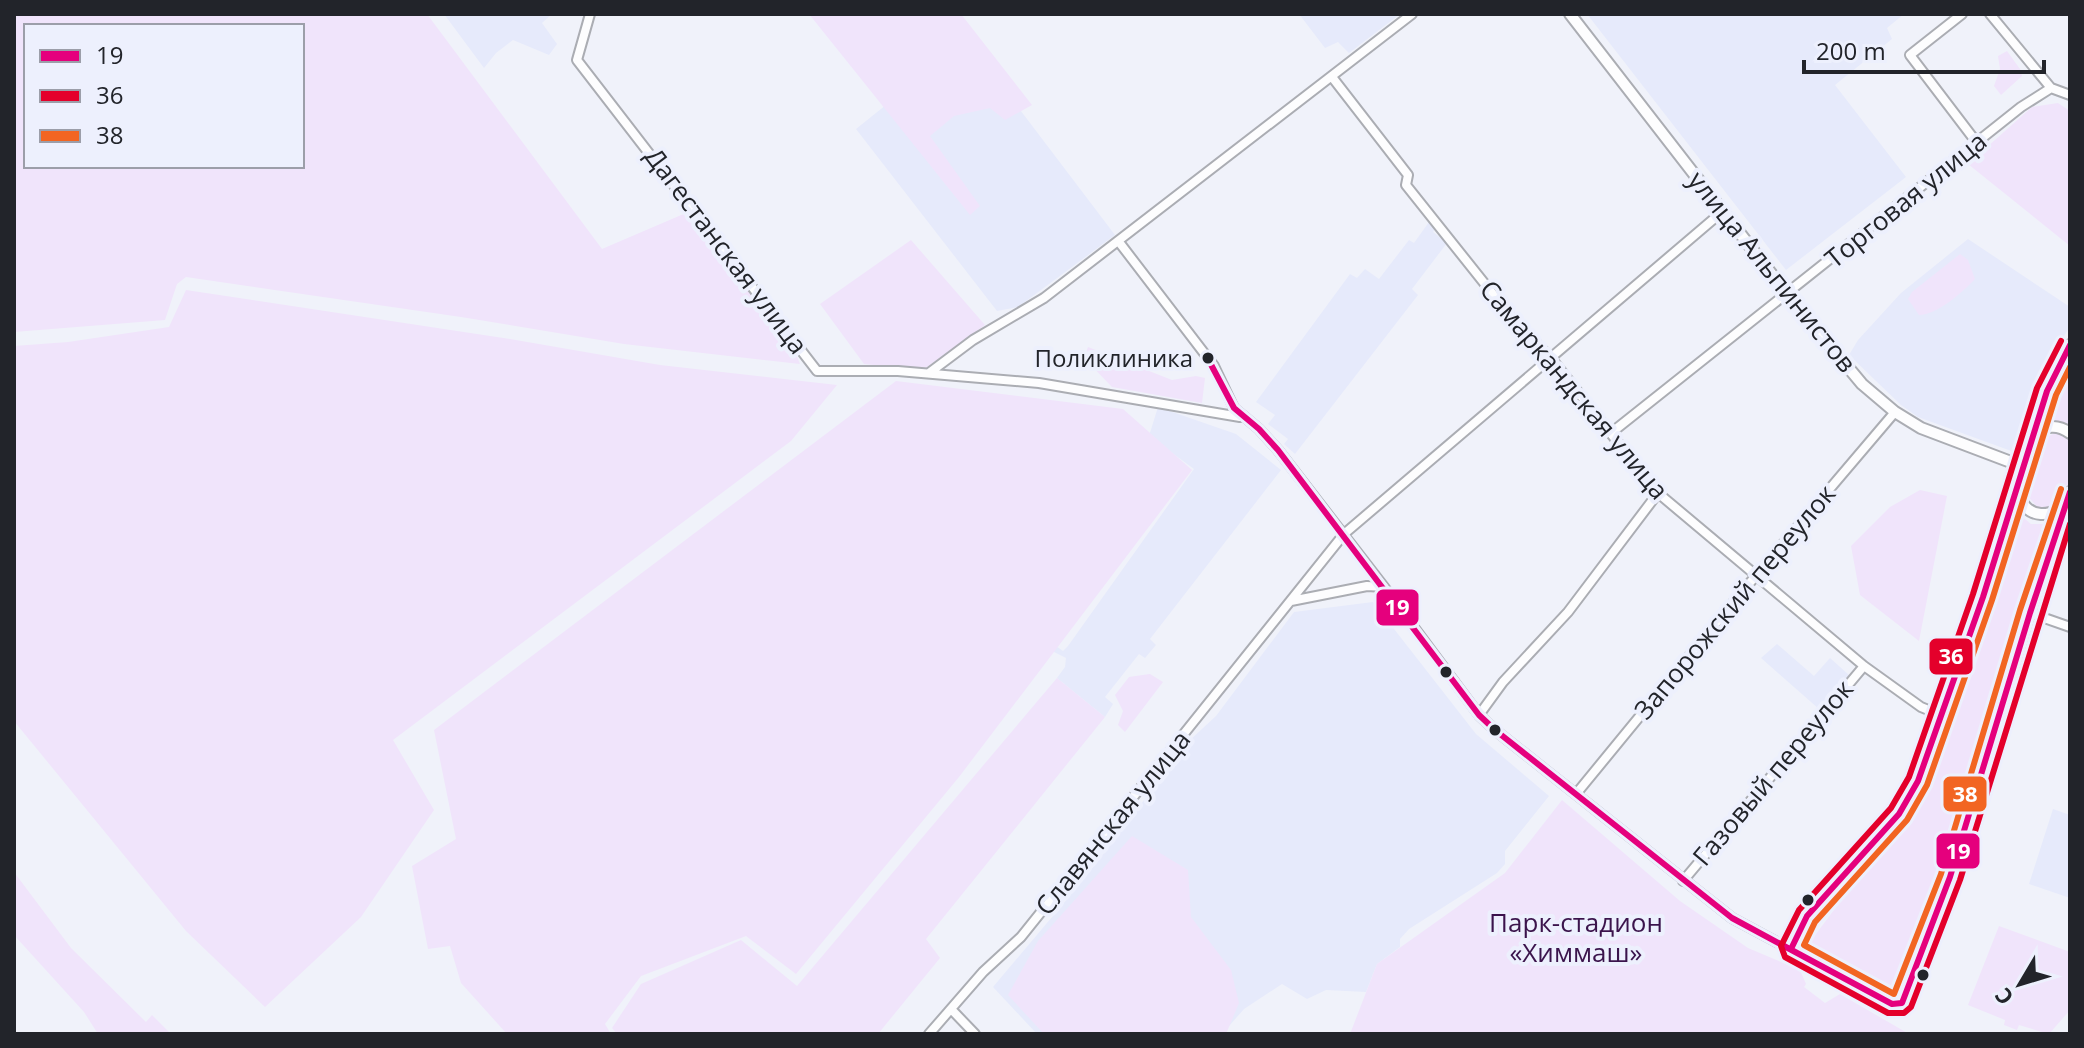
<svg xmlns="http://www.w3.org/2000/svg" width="2084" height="1048" viewBox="0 0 2084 1048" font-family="'Open Sans',sans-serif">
	<rect width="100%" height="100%" fill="#f0f2fa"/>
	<path fill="#e6eafb" d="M444,14H552L542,23L557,44L549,55L513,40L496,53L484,68Z
		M1299,14H1400L1349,53L1338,42L1325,48Z
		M1587,14H1904L1887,28L1892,39L1835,85L1906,177L1786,270Z
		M967,40L1115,235L1018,307L997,311L856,129Z
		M1429,222L1436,227L1433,232L1447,243L1412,289L1418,295L1295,454L1284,444L1288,439L1268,424L1275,415L1256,402L1350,274L1357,278L1365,269L1379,279L1409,240L1414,243Z
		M1968,239L2070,307V326L2032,391L2014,452L1918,417L1901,405L1849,355L1858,340L1901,293Z
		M1158,407L1236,434L1281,470L1150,639L1156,645L1145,658L1139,654L1105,697L1113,704L1105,717L1057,678L1065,667L1066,658L1052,651L1056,646L1063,651L1068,646L1194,469L1149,436Z
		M1373,602L1476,734L1549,796L1505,851V864L1497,873L1409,929L1400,939V947L1377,964L1366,992L1326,990L1307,999L1282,984L1244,1009L1222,1034H1037L993,987L1084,879L1189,741L1216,716L1294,612Z
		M1777,644L1814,676L1830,658L1849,675L1819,709L1761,658Z
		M2053,809L2070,815V898L2029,884Z"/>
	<path fill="#f0e4fb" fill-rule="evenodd" d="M14,14H427L602,249L686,213L794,349L800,364L624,344L461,317L186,277L177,284L165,320L14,332ZM26,26H302V166H26Z
		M809,14H961L1032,105L1005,120L990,108L954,116L930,136L980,206L970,215Z
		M2007,51L2020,69L2022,76L2001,95L1994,86L2000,69L1998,56Z
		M2058,103L2070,111V246L1968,164L2032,107Z
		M911,240L985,325L923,370L864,364L820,304Z
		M1960,254L1968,260L1975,279C1963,292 1937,315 1919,315L1908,299L1912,292Z
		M186,290L510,339L660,365L837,385L791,441L393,740L434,810L361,917L265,1007L186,931L14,721V346L68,342L169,327Z
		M1088,347L1172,380L1196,376L1205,378L1202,403L1112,387L1084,358Z
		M2070,362V426L2057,421L2047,423L2055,394Z
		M896,381L1123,409L1192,470L959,777L796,974L746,936L641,976L605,1024L611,1034H507L461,983L450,946L428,949L412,866L456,839L434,730Z
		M2056,432L2070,436C2070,459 2074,494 2054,510L2039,509L2025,493L2041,441Z
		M1920,490L1947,496L1919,641L1860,595L1851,546L1890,507Z
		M2019,514L2031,524H2050L1979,737L1950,839L1892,986L1810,942L1909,809L1990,602Z
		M1150,674L1163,682L1125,732L1118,725L1123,711L1115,695L1129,677Z
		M1057,678L1105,717L926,939L940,958L878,1034H617L612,1028L641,984L741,940L797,986Z
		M1562,800L1680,901L1748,948L1800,970L1806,984L1804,987L1825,1003L1840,994L1909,1034H1350L1377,964L1505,873Z
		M1132,836L1188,870L1191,917L1231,970L1239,1003L1226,1034H1044L1008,995L1038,941Z
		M14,872L71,948L146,1022L152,1015L171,1034H98L84,1012L14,935Z
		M1999,926L2070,952V1010L2049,1034L2019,1025L2017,1030L2004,1025L2005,1020L1968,1005Z"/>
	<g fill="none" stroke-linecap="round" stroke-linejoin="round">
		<defs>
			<path id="minor" d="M590,14L577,60L817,371H898L1039,383L1240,417
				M1962,14L1910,55L1977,143
				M1990,14L2051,88L2070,95
				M1332,77L1408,175L1406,185L1516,323L1551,358L1658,493L1864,666L1921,707L1943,716
				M1119,242L1214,366L1234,408L1259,429L1278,450L1384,587L1479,715L1495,730L1732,918L1892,1004L1902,1003L1950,877L2030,613L2065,504
				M929,373L973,340L1044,298L1412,14
				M1611,433L2021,107L2051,88
				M1291,601L1367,586L1384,587
				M2030,613L2070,627
				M1479,715L1503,682L1568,612L1658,493
				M1576,794L1731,605L1895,412
				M1683,881L1864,666
				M1791,949L1807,916L1899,814L1918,781L1943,716L2019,487
				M951,1009L975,1034
				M929,1034L983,972L1021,937L1344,534L1723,211"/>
			<path id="major" d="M1570,14L1787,294L1862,384L1895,412L1921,428L2024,467
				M2070,345C2049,379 2038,416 2027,455C2024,466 2018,479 2019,491C2021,519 2058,524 2070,492
				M2034,435C2046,425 2057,424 2070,433"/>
		</defs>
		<use href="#minor" stroke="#abadb3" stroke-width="12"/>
		<use href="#major" stroke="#abadb3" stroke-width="14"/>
		<use href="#minor" stroke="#fdfdfe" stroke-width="8"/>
		<use href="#major" stroke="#fdfdfe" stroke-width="10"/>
		<defs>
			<path id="bus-1" d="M1207,357L1234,408L1259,429L1278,450L1479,715L1495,730L1732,918L1892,1004L1902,1003L1950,877L2030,613L2070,492
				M1791,949L1807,916L1899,814L1918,781L1983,597L2047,391L2070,345"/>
			<path id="bus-2" d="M2061,341L2037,388L1973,594L1909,777L1891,808L1799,910L1781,946L1785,957L1888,1013H1904L1911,1007L1960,880L2070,524"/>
			<path id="bus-3" d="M2061,489L2020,610L1941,874L1894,994L1804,945L1815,922L1907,820L1927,785L1992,600L2056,395L2070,367"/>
		</defs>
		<use href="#bus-1" stroke="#edf0fd" stroke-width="12"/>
		<use href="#bus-2" stroke="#edf0fd" stroke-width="12"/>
		<use href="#bus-3" stroke="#edf0fd" stroke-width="12"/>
		<use href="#bus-1" stroke="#e5007d" stroke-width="6"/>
		<use href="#bus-2" stroke="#e4002b" stroke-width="6"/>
		<use href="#bus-3" stroke="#f26522" stroke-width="6"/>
	</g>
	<g fill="#22242a" stroke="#edf0fd" stroke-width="3">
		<circle cx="1208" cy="358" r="7"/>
		<circle cx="1446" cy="672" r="7"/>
		<circle cx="1495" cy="730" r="7"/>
		<circle cx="1808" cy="900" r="7"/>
		<circle cx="1923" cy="975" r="7"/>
	</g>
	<g text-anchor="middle" stroke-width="8" stroke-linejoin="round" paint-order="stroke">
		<g font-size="24" fill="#22242a" stroke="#edf0fd" text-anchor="end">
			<text x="1193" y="367">Поликлиника</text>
		</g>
		<g font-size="26" fill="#22242a" stroke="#edf0fd">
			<text transform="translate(1906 200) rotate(-39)" y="9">Торговая улица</text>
			<text transform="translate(726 251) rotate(53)" y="9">Дагестанская улица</text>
			<text transform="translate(1772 272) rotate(51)" y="9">улица Альпинистов</text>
			<text transform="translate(1574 390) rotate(50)" y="9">Самаркандская улица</text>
			<text transform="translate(1735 602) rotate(-50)" y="9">Запорожский переулок</text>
			<text transform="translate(1773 773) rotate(-50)" y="9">Газовый переулок</text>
			<text transform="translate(1113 823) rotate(-51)" y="9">Славянская улица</text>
		</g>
		<g font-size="26" fill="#3b144c" stroke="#edf0fd">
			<text x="1576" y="932">Парк-стадион<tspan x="1576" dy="30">«Химмаш»</tspan></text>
		</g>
	</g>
	<g stroke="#edf0fd" stroke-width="3">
		<rect x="1375" y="588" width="45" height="39" rx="8" fill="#e5007d"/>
		<rect x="1928" y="637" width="46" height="39" rx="8" fill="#e4002b"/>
		<rect x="1942" y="775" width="46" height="38" rx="8" fill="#f26522"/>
		<rect x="1935" y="832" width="46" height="38" rx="8" fill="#e5007d"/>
	</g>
	<g font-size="22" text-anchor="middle" font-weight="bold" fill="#fff">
		<text x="1397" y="615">19</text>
		<text x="1951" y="664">36</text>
		<text x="1965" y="802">38</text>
		<text x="1958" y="859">19</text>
	</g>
	<rect width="2084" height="1048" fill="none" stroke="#22242a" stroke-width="32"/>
	<rect x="24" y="24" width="280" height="144" fill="#edf0fd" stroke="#9c9ea9" stroke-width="2"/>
	<rect x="40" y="50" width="40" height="12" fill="#e5007d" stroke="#9c9ea9" stroke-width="2"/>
	<text x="96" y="64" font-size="24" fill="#22242a">19</text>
	<rect x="40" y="90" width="40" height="12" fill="#e4002b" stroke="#9c9ea9" stroke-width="2"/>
	<text x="96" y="104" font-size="24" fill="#22242a">36</text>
	<rect x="40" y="130" width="40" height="12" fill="#f26522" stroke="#9c9ea9" stroke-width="2"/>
	<text x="96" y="144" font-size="24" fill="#22242a">38</text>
	<g transform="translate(2020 984) rotate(232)" stroke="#edf0fd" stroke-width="6" paint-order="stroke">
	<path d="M0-6L14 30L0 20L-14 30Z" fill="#22242a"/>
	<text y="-12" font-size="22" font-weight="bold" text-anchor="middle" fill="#22242a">С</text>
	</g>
	<path d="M1804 60v12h240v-12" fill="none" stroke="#22242a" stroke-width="4"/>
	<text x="1816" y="60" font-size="24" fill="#22242a" stroke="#edf0fd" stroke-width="6" paint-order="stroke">200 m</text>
</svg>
